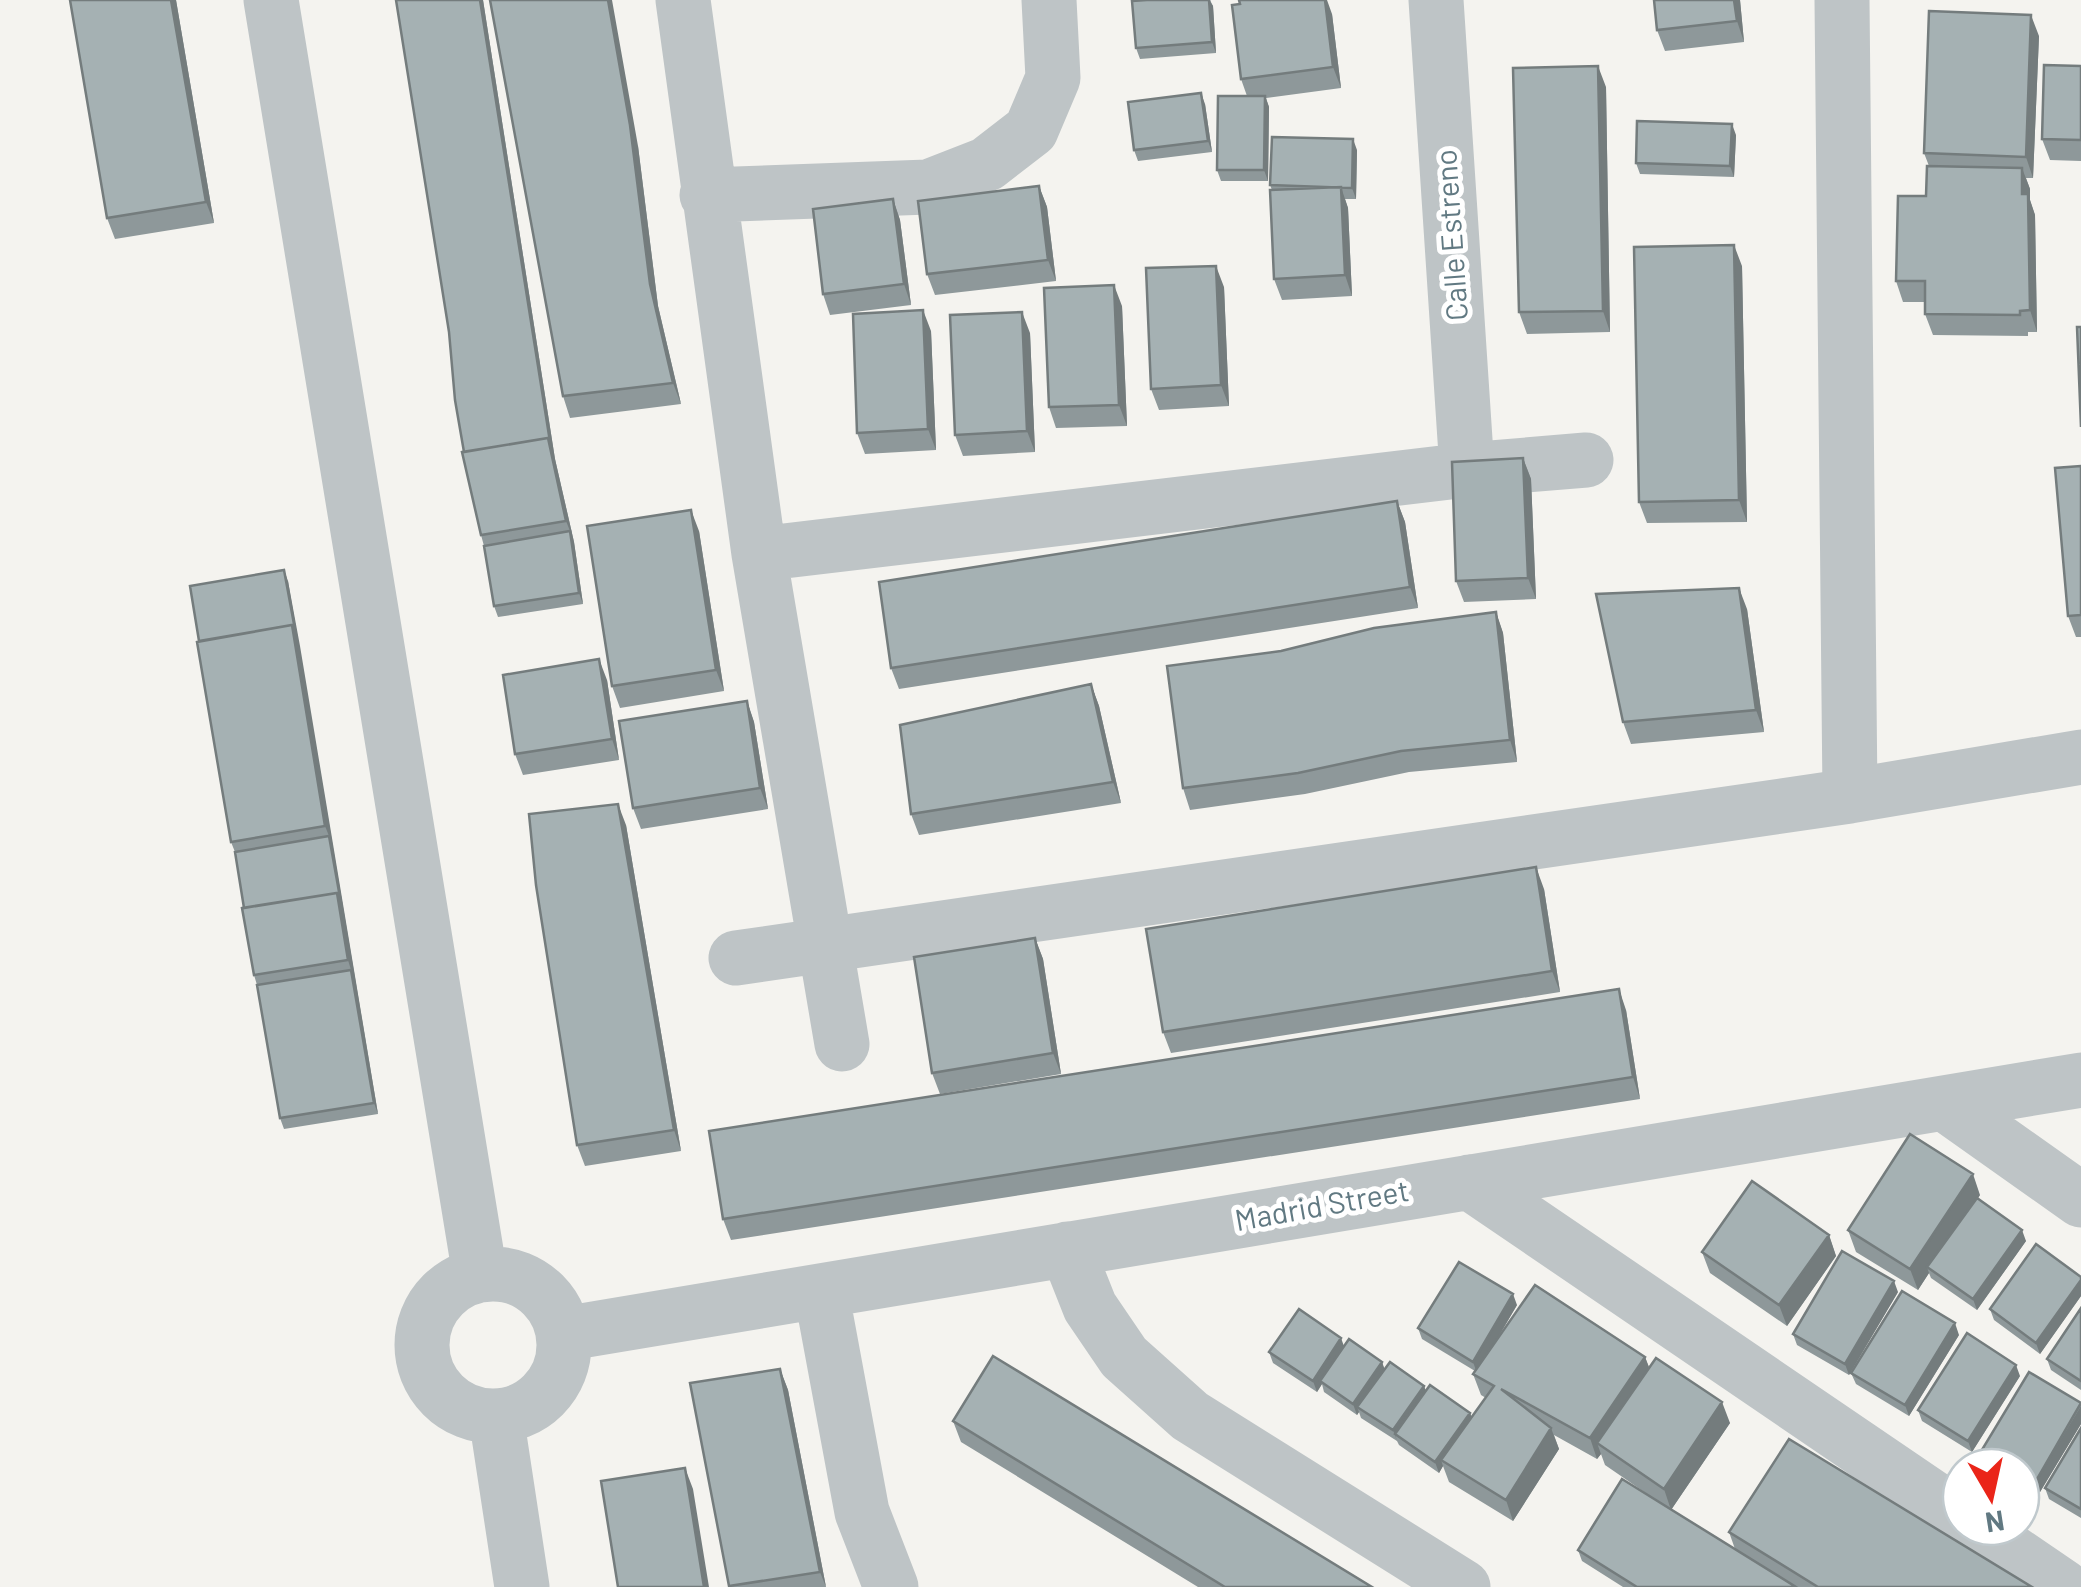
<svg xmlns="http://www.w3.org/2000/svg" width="2081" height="1587" viewBox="0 0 2081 1587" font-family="Barlow,sans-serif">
	<rect width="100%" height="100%" fill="#f4f3ef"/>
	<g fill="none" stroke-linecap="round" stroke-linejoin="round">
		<path stroke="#bec4c6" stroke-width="55" d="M271,0L480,1275
			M683,0L759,554L842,1044
			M1436,0L1467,470
			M1842,0L1850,796
			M707,195L928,187L987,164L1031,130L1053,78L1049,0
			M759,554L1467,470L1586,460
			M736,958L1850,796L2081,757
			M1944,1103L2081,1200
			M1469,1182L1961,1517
			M1067,1249L1090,1307L1124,1357L1190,1416L1463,1587
			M422 1345a71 71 0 1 1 142 0a71 71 0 1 1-142 0Z
			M821,1291L862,1512L891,1587
			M563,1334L2081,1080
			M496,1416L522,1587
			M1975,1527L2063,1587"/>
	</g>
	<path fill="#8e989a" d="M70,0H176L214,223L115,239L107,218Z
		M396,0H483L555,459L574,542L583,604L498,617L494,606L484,546L481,535L464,452L449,332Z
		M1147,0H1210L1213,6L1216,53L1140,59L1136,48Z
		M1740,0L1744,42L1665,51L1657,30Z
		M1240,4L1332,14L1341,88L1266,98L1269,107L1268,181H1221L1217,170L1247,96L1241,79Z
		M2039,36L2033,178H2026L2030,189V200L2035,215L2037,332H2028V336L1933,335L1925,314V302H1903L1896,281L1926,196L1929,166L1924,153Z
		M2081,66V161L2050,160L2042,139Z
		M1606,87L1610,332L1527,334L1519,312Z
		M1205,104L1212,152L1138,161L1134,150Z
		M1736,135L1734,177L1640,174L1636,163Z
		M638,146L658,306L681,404L570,418L563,396Z
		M1357,150L1356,199H1345L1348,208L1352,296L1282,300L1274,279L1272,190L1270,185Z
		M1039,186L1047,207L1056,281L935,295L927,274Z
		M893,199L900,220L911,305L830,315L823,294Z
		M1742,266L1747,522L1647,523L1639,502Z
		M1224,287L1229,406L1159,410L1151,389Z
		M1122,306L1127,426L1056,428L1049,407Z
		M931,331L936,450L865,454L857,433Z
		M1030,333L1035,452L963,456L955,435Z
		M1523,458L1531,479L1536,599L1464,602L1456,581Z
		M2081,466V637H2076L2068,616Z
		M1397,501L1405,522L1418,608L899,689L891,668Z
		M699,531L724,691L620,708L612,686Z
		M288,581L378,1114L284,1129L280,1118L257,985L254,975L235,852L231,842Z
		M1747,609L1764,732L1631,744L1623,722Z
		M1496,612L1503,633L1517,762L1409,772L1305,794L1190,810L1183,788L1281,651Z
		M607,680L619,760L523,775L515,754Z
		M1091,684L1099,706L1121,803L919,835L911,814Z
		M747,701L754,722L768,809L641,829L633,808Z
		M626,825L681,1151L585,1166L577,1145Z
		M1544,889L1560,992L1171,1053L1163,1032Z
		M1035,938L1043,959L1061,1074L940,1094L932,1073Z
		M1626,1010L1640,1099L731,1240L723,1219Z
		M1980,1195L1978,1198L2026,1241L1977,1310L1931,1278L1929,1273L1918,1290L1856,1252L1848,1230Z
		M1829,1235L1836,1256L1787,1326L1710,1273L1702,1252Z
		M2081,1277V1296L2040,1354L1994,1320L1990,1309Z
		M1898,1292L1849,1375L1797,1345L1793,1334Z
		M1517,1305L1496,1341L1645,1357L1649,1367L1730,1423L1671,1510L1735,1549L1729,1532L2032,1587H1623L1582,1561L1578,1550L1666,1507L1605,1465L1601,1454L1597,1459L1554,1435L1559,1449L1513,1521L1449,1482L1443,1466L1439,1473L1399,1445L1397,1441L1361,1418L1359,1412L1357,1415L1324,1392L1322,1384L1317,1392L1273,1363L1269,1352L1344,1346L1382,1362L1384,1369L1424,1386L1426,1391L1470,1413L1472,1418L1486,1398L1481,1395L1473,1374L1475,1371L1422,1339L1418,1328Z
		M2081,1308V1390L2051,1370L2047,1359Z
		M1959,1335L1909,1416L1856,1384L1851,1373Z
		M780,1369L788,1390L826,1587H730L690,1383Z
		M2020,1376L1972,1452L1922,1421L1918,1410Z
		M2081,1403V1424L2037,1497L2021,1487V1467H1988L1984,1464L1980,1453Z
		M953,1421L1372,1587H1198L961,1442Z
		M2081,1428V1518L2049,1499L2045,1488Z"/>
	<path fill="#747c7d" d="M171,0H176L214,223L206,202Z
		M480,0H483L555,459L574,542L583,604L579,593L570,531L566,521L548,438Z
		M608,0H612L638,146L658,306L681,404L673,383L650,284Z
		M1209,0L1213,6L1216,53L1212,42Z
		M1325,0H1327L1332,14L1341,88L1333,67Z
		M1734,0H1740L1744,42L1737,21Z
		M2031,15L2039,36L2033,178L2026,157Z
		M1598,66L1606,87L1610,332L1603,311Z
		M1201,93L1205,104L1212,152L1208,141Z
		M1265,96L1269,107L1268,181L1264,170Z
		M1732,124L1736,135L1734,177L1730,166Z
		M1353,139L1357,150L1356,199L1352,188Z
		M2022,168L2030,189V200L2035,215L2037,332L2030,310L2022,194Z
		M1039,186L1047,207L1056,281L1048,260Z
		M1341,187L1348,208L1352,296L1345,275Z
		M893,199L900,220L911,305L904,284Z
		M1734,245L1742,266L1747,522L1739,500Z
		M1216,266L1224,287L1229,406L1221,385Z
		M1114,285L1122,306L1127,426L1119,405Z
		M923,310L931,331L936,450L928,429Z
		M1022,312L1030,333L1035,452L1027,431Z
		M1523,458L1531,479L1536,599L1528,578Z
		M1397,501L1405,522L1418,608L1410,587Z
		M691,510L699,531L724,691L716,670Z
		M284,570L288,581L300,646L378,1114L374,1103L351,970L348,960L329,836L325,826Z
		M1739,588L1747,609L1764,732L1756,710Z
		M1496,612L1503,633L1517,762L1510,740Z
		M599,659L607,680L619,760L612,739Z
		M1091,684L1099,706L1121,803L1113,782Z
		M747,701L754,722L768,809L760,788Z
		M618,804L626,825L681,1151L674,1130Z
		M1536,867L1544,889L1560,992L1552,971Z
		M1035,938L1043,959L1061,1074L1053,1053Z
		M1619,989L1626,1010L1640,1099L1633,1077Z
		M1973,1174L1980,1195L1931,1270L1927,1267L1929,1273L1918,1290L1910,1269Z
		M2022,1230L2026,1241L1977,1310L1973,1299Z
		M1829,1235L1836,1256L1787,1326L1779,1305Z
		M2081,1280V1296L2040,1354L2036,1343Z
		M1894,1281L1898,1292L1849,1375L1845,1364Z
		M1513,1294L1517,1305L1477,1373L1473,1362Z
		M1955,1323L1959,1335L1909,1416L1905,1405Z
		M1341,1338L1345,1349L1320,1381L1322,1384L1317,1392L1313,1381Z
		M1645,1357L1653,1378L1597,1443L1601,1454L1597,1459L1590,1438Z
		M1382,1362L1386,1373L1357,1407L1359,1412L1357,1415L1353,1404Z
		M2016,1365L2020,1376L1972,1452L1968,1441Z
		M780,1369L788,1390L826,1587L820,1572Z
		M1424,1386L1428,1397L1395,1434L1397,1441L1393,1430Z
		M1722,1402L1730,1423L1671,1510L1664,1489Z
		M2081,1406V1424L2037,1497L2033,1486Z
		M1470,1413L1474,1424L1441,1460L1443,1466L1439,1473L1435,1462Z
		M1551,1428L1559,1449L1513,1521L1506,1500Z
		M685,1468L693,1489L709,1587H704Z"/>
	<path fill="#a5b1b3" stroke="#747c7d" stroke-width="2.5" d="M70,0H171L206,202L107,218Z
		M396,0H480L551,448L548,438L464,452L455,400L449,332Z
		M490,0H608L630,125L650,284L673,383L563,396Z
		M1147,0H1209L1212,42L1136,48L1132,1Z
		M1239,0H1325L1333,67L1241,79L1232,5L1240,4Z
		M1654,0H1734L1737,21L1657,30Z
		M1929,11L2031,15L2026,157L1924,153Z
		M2044,65L2081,66V140L2042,139Z
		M1598,66L1603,311L1519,312L1513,68Z
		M1201,93L1208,141L1134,150L1128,102Z
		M1218,96H1265L1264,170H1217Z
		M1637,121L1732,124L1730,166L1636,163Z
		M1272,137L1353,139L1352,188L1270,185Z
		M1927,166L2022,168V194H2028L2030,310L2020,311V315L1925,314V281H1896L1898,196H1926Z
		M1039,186L1048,260L927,274L918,201Z
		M1341,187L1345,275L1274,279L1270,190Z
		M893,199L904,284L823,294L813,209Z
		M1734,245L1739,500L1639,502L1634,247Z
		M1216,266L1221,385L1151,389L1146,268Z
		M1114,285L1119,405L1049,407L1044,288Z
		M923,310L928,429L857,433L853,314Z
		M1022,312L1027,431L955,435L950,315Z
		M2077,327H2081V427Z
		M548,438L566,521L481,535L462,452Z
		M1523,458L1528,578L1456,581L1452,462Z
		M2081,466V615L2068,616L2055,468Z
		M1397,501L1410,587L891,668L879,582Z
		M691,510L716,670L612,686L587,526Z
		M570,531L579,593L494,606L484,546Z
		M284,570L296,635L292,625L199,641L190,586Z
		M1739,588L1756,710L1623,722L1596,594Z
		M1496,612L1510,740L1401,751L1298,773L1183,788L1167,666L1281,651L1374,628Z
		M292,625L325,826L231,842L197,642Z
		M599,659L612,739L515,754L503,675Z
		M1091,684L1113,782L911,814L900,725Z
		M747,701L760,788L633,808L619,721Z
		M618,804L674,1130L577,1145L536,885L529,814Z
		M329,836L341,903L337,893L244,908L235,852Z
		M1536,867L1552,971L1163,1032L1146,929Z
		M337,893L348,960L254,975L242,908Z
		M1035,938L1053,1053L932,1073L914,957Z
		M351,970L374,1103L280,1118L257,985Z
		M1619,989L1633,1077L723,1219L709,1131Z
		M1910,1134L1973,1174L1910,1269L1848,1230Z
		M1752,1181L1829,1235L1779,1305L1702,1252Z
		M1977,1198L2022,1230L1973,1299L1927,1267Z
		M2036,1244L2081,1277V1280L2036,1343L1990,1309Z
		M1842,1251L1894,1281L1845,1364L1793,1334Z
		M1459,1262L1513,1294L1473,1362L1418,1328Z
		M1535,1285L1645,1357L1590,1438L1501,1389L1551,1428L1506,1500L1441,1460L1494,1386L1473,1374Z
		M1902,1291L1955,1323L1905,1405L1851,1373Z
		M2081,1308V1381L2047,1359Z
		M1299,1309L1341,1338L1313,1381L1269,1352Z
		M1967,1333L2016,1365L1968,1441L1918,1410Z
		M1349,1339L1382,1362L1353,1404L1320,1381Z
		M993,1356L1372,1587H1225L953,1421Z
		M1656,1358L1722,1402L1664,1489L1597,1443Z
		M1390,1362L1424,1386L1393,1430L1357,1407Z
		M780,1369L820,1572L729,1586L690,1383Z
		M2029,1372L2081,1403L2033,1486L2021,1478V1467H2002L1980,1453Z
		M1430,1385L1470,1413L1435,1462L1395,1434Z
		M2081,1428V1509L2045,1488Z
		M1789,1439L2032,1587H1818L1729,1532Z
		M685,1468L704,1587H618L601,1481Z
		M1622,1479L1796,1587H1637L1578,1550Z"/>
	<g text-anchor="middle" stroke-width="10" stroke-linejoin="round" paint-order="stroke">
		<g font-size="30" fill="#617982" stroke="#fff">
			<text transform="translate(1452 235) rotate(-94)" y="10">Calle Estreno</text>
			<text transform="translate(1322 1206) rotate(-10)" y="10">Madrid Street</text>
		</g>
	</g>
	<g transform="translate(1991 1497) rotate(171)"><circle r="48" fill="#ffffff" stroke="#c0c9cd" stroke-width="2.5"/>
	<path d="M0-8L18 38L0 25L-18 38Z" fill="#ea2519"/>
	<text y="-15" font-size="28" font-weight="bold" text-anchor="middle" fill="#617982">N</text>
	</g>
</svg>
